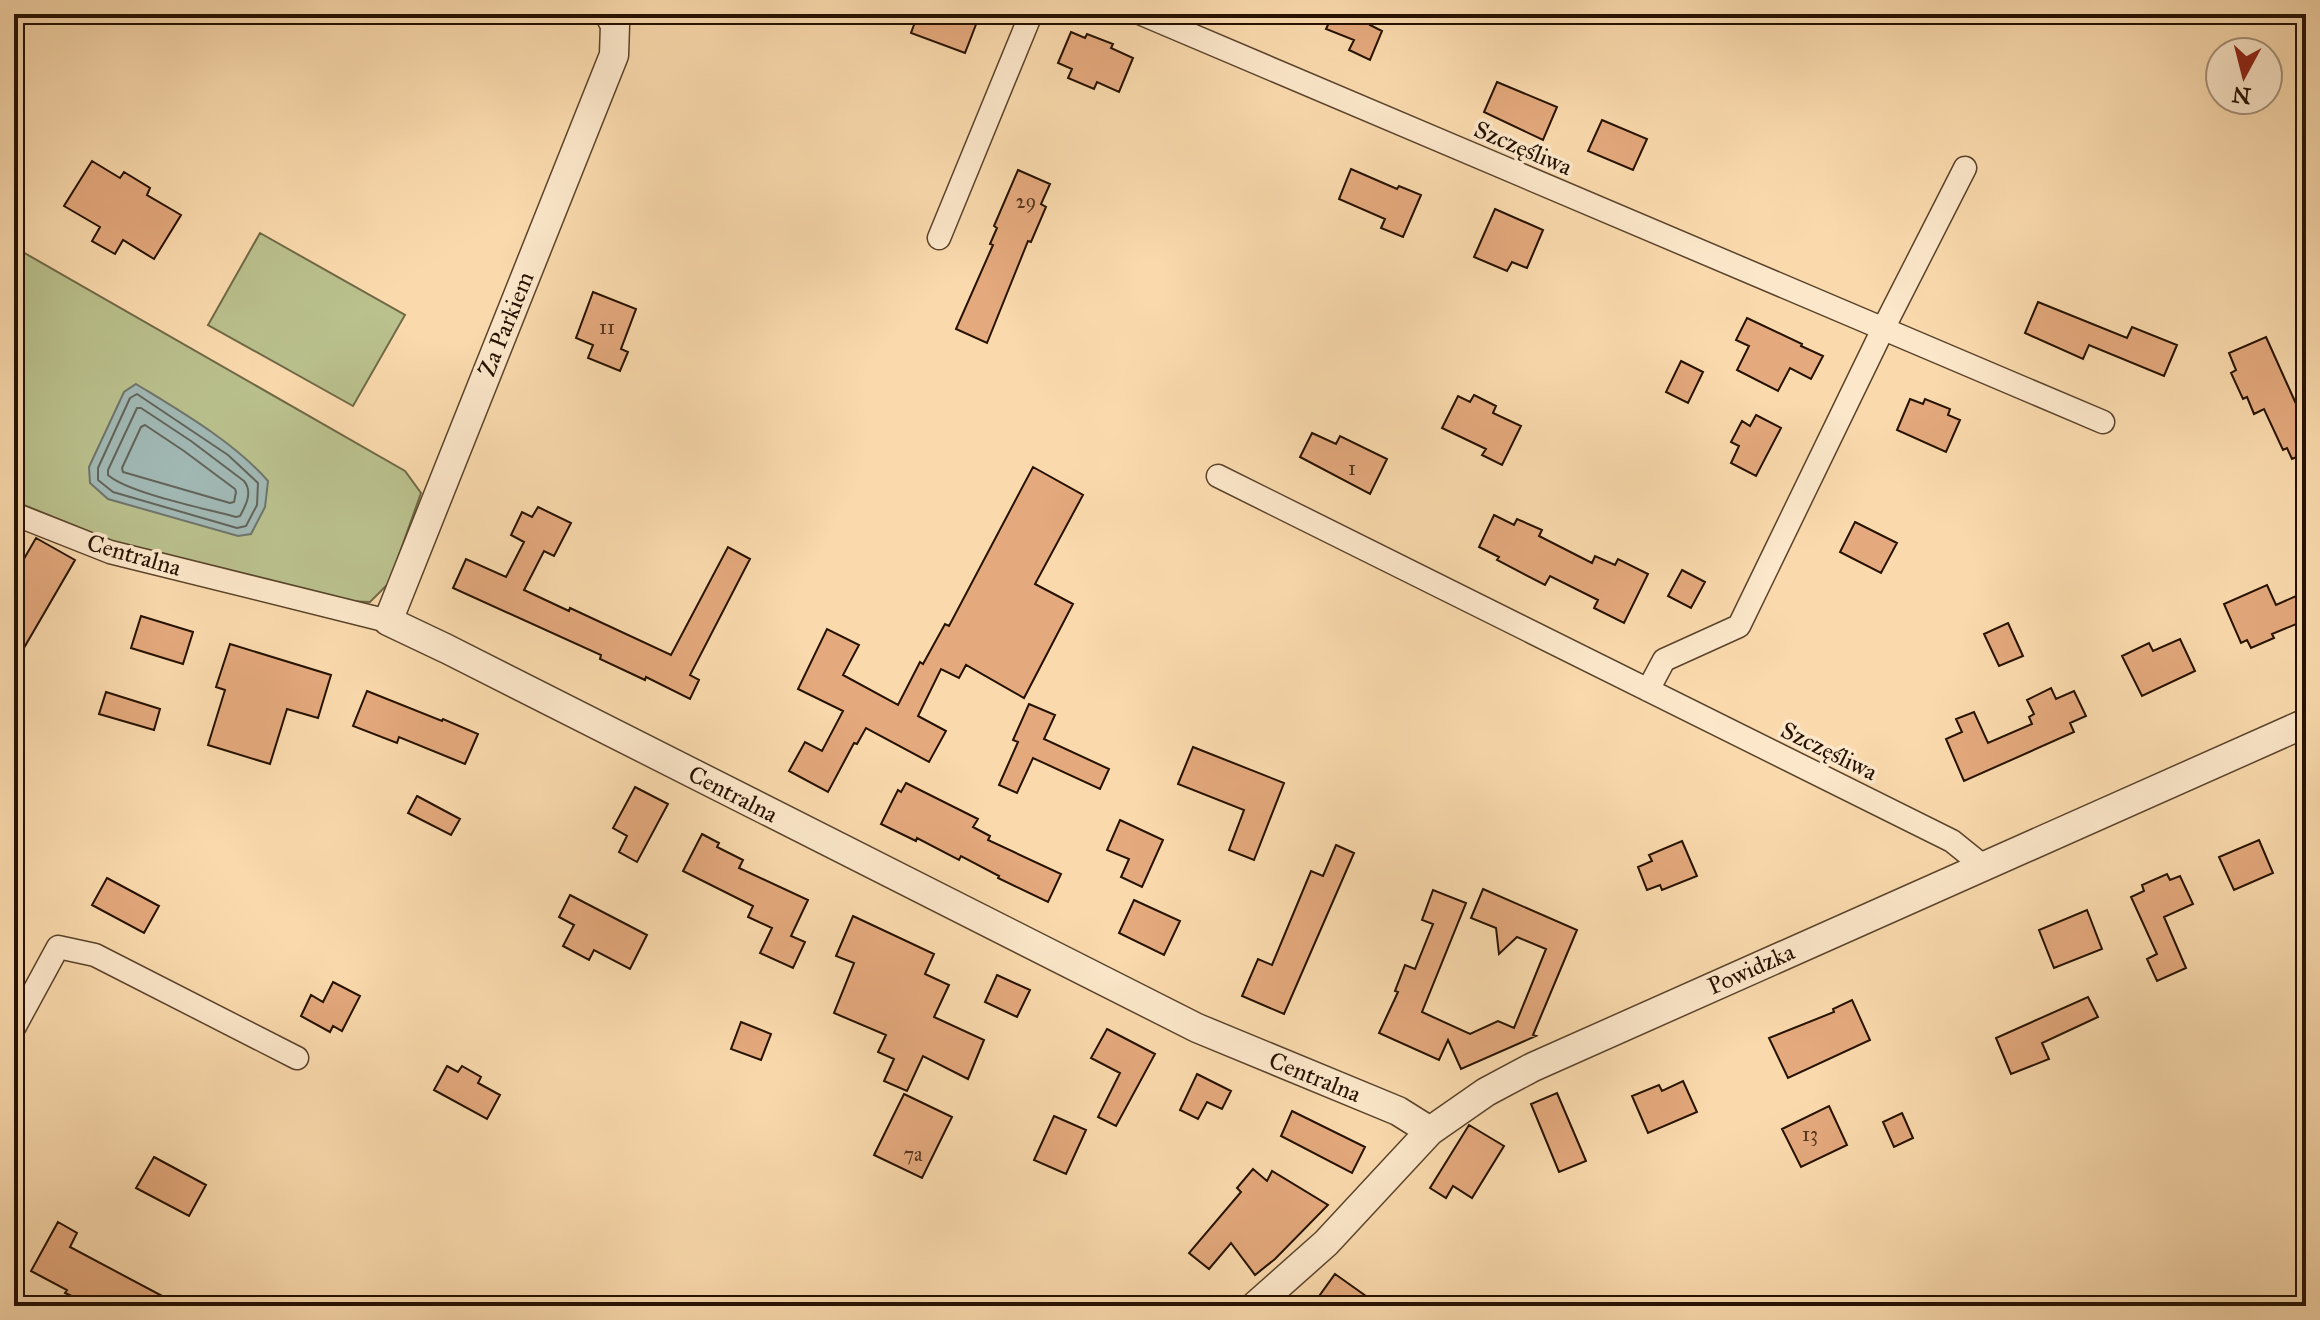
<svg xmlns="http://www.w3.org/2000/svg" width="2320" height="1320" viewBox="0 0 2320 1320" font-family="'IM FELL Great Primer',serif">
	<rect width="100%" height="100%" fill="#fadaad"/>
	<filter id="stains"><feTurbulence type="fractalNoise" baseFrequency=".0025" numOctaves="4"/><feColorMatrix values="0 0 0 0 .2 0 0 0 0 .09 0 0 0 0 .02 0 0 0 .5 -.17"/></filter>
	<radialGradient id="worn" r=".72"><stop offset=".6" stop-color="#630" stop-opacity="0"/><stop offset="1" stop-color="#630" stop-opacity=".3"/></radialGradient>
	<path fill="#bac18d" stroke="#706946" stroke-width="2" d="M260,233L405,315L353,406L208,325Z
		M14,247L405,471L421,493L389,583L370,602L345,601L120,544L14,501Z"/>
	<path fill="#a1b8b4" stroke="#6f756c" stroke-width="2" d="M136,384C180,411 234,442 268,481L265,507L251,534L238,536L108,499L90,483L89,467L124,392Z"/>
	<g fill="none" stroke-linecap="round" stroke-linejoin="round">
		<path stroke="#63645a" stroke-width="2" d="M137,394L228,455L258,483L257,505L246,526L237,528L113,492L98,480V468L130,398Z
			M137,408H141L191,441L244,481C253,492 246,505 240,516L236,517C207,509 128,493 108,475V470Z
			M145,425L184,451L235,489L236,492L234,502L230,503L123,472L122,468L141,427Z"/>
	</g>
	<path fill="#e4a97d" stroke="#251100" stroke-width="2" d="M918,14H980L965,53L911,33Z
		M1333,14H1375L1370,25L1382,31L1370,60L1349,50L1354,40L1326,29Z
		M1071,32L1085,38L1087,34L1113,44L1111,48L1133,58L1119,92L1097,82L1094,89L1068,78L1072,69L1058,63Z
		M1497,82L1557,107L1543,140L1484,112Z
		M1602,120L1647,139L1633,170L1588,151Z
		M92,161L120,178L124,172L150,188L147,195L181,215L154,259L123,240L115,254L92,241L100,227L64,206Z
		M1351,169L1397,189L1399,186L1421,195L1403,237L1381,228L1385,219L1339,199Z
		M1018,170L1050,184L1041,204L1046,207L1031,242L1028,241L987,343L956,329L993,245L990,244L997,228L994,226Z
		M1495,209L1543,230L1527,268L1512,262L1507,271L1474,257Z
		M593,292L636,309L621,349L628,352L620,371L588,358L593,345L576,338Z
		M2038,302L2127,338L2132,327L2177,345L2164,376L2089,345L2083,359L2025,333Z
		M1747,318L1802,344L1801,346L1823,356L1811,379L1790,368L1778,391L1737,370L1749,346L1736,340Z
		M2266,337L2306,426V453L2292,459L2287,448L2283,450L2264,409L2254,414L2247,397L2243,399L2231,373L2236,370L2229,353Z
		M1681,361L1703,372L1688,403L1666,392Z
		M1474,395L1496,406L1493,413L1521,426L1502,465L1482,455L1486,449L1442,428L1458,396L1470,402Z
		M1910,399L1923,404L1925,399L1950,409L1948,415L1960,420L1946,452L1897,430Z
		M1756,415L1781,428L1756,476L1731,463L1739,446L1731,442L1742,421L1750,426Z
		M1312,433L1336,444L1340,436L1387,459L1370,494L1300,457Z
		M1033,467L1083,495L1035,584L1073,604L1024,698L966,665L959,678L941,669L918,716L946,731L929,762L866,728L857,744L854,743L828,792L789,771L805,742L822,751L843,711L798,689L827,629L859,645L843,675L898,705L920,662L923,664L945,624L949,626Z
		M538,507L571,523L554,556L544,551L524,590L569,611L570,608L671,655L728,547L750,559L690,675L699,680L690,699L646,677L645,680L600,659L601,655L453,588L466,559L506,577L524,542L511,535L522,512L532,517Z
		M1494,515L1514,525L1517,519L1542,530L1539,536L1592,563L1595,556L1615,565L1618,559L1648,574L1624,623L1594,608L1598,600L1550,576L1545,585L1497,560L1499,557L1479,547Z
		M1855,522L1897,543L1881,573L1840,552Z
		M36,538L75,560L14,665V576Z
		M1682,570L1705,582L1691,608L1668,596Z
		M2267,585L2276,605L2296,596L2306,620L2272,634L2274,638L2251,648L2247,640L2241,643L2224,604Z
		M141,616L193,632L183,664L131,648Z
		M2008,623L2023,656L1999,666L1984,634Z
		M2180,639L2195,671L2142,696L2122,656L2149,643L2153,651Z
		M230,644L331,675L318,718L287,709L270,764L208,745L225,690L216,687Z
		M2051,688L2056,699L2074,691L2086,716L2070,723L2074,732L1964,781L1946,739L1962,732L1956,719L1974,712L1988,743L2032,724L2029,717L2034,714L2027,700Z
		M367,691L442,721L443,719L478,734L465,764L399,737L397,743L353,726Z
		M106,692L160,709L154,730L99,714Z
		M1029,704L1055,715L1044,739L1109,769L1100,789L1033,758L1017,793L999,785L1018,742L1013,740Z
		M1193,747L1284,783L1254,860L1229,850L1244,810L1178,784Z
		M906,783L978,819L973,827L990,836L988,840L1061,874L1048,902L998,878L999,876L961,856L959,860L917,838L916,841L881,824L898,790L901,792Z
		M635,787L668,804L637,862L619,852L627,836L613,828Z
		M417,796L460,819L451,835L408,813Z
		M1120,820L1163,840L1142,887L1121,877L1129,859L1107,850Z
		M702,834L719,843L717,847L743,860L739,868L808,900L791,936L805,942L793,968L760,953L772,928L748,917L753,906L683,871Z
		M2259,840L2273,873L2234,890L2219,857Z
		M1682,841L1697,876L1662,890L1660,885L1647,890L1638,867L1652,861L1649,855Z
		M1336,845L1354,853L1284,1014L1242,996L1258,959L1272,965L1311,871L1323,876Z
		M2167,874L2170,880L2180,876L2193,904L2164,917L2186,968L2157,981L2147,959L2157,954L2131,897L2144,891L2142,885Z
		M107,878L159,906L144,933L92,905Z
		M1483,889L1577,930L1533,1035L1536,1036L1461,1069L1448,1040L1439,1060L1379,1033L1398,992L1395,991L1405,965L1415,969L1433,924L1422,920L1433,890L1466,903L1422,1012L1470,1034L1498,1021L1514,1028L1546,949L1517,937L1499,954L1496,928L1471,918Z
		M570,895L647,935L630,969L594,950L589,960L563,946L574,925L559,917Z
		M1134,900L1180,921L1164,955L1119,933Z
		M2087,910L2102,949L2054,968L2039,930Z
		M853,916L934,954L925,974L949,985L934,1017L984,1040L968,1079L923,1056L907,1091L884,1081L894,1059L878,1052L886,1035L834,1013L854,963L836,956Z
		M997,975L1030,990L1017,1017L985,1002Z
		M333,982L360,996L342,1031L333,1026L330,1032L301,1016L311,995L323,1002Z
		M2088,997L2098,1017L2042,1043L2049,1059L2011,1074L1996,1038Z
		M1852,1000L1870,1040L1788,1078L1769,1038L1834,1012L1833,1009Z
		M741,1022L771,1034L761,1060L731,1049Z
		M1107,1029L1155,1054L1116,1126L1098,1117L1120,1073L1091,1058Z
		M447,1066L458,1072L462,1066L481,1077L478,1083L500,1095L487,1119L434,1090Z
		M1197,1074L1231,1091L1222,1109L1207,1102L1198,1119L1180,1110Z
		M1683,1081L1697,1112L1648,1133L1632,1096L1659,1085L1662,1091Z
		M1557,1093L1586,1161L1559,1172L1531,1104Z
		M904,1094L952,1117L922,1178L874,1155Z
		M1829,1106L1847,1145L1801,1167L1782,1129Z
		M1292,1111L1365,1147L1352,1173L1281,1136Z
		M1902,1113L1913,1138L1894,1147L1883,1122Z
		M1054,1116L1086,1130L1066,1174L1034,1160Z
		M1469,1125L1504,1146L1472,1198L1453,1186L1446,1198L1430,1188Z
		M154,1157L206,1185L189,1216L136,1188Z
		M1253,1169L1267,1181L1272,1171L1328,1205L1275,1259L1255,1275L1231,1243L1209,1269L1189,1253L1241,1192L1237,1188Z
		M58,1222L77,1233L70,1247L181,1306H94L65,1293L67,1290L31,1271Z
		M1335,1274L1380,1306H1312Z"/>
	<g fill="none" stroke-linecap="round" stroke-linejoin="round">
		<defs>
			<path id="minor" d="M1142,14L2103,422
				M939,238L1031,14
				M1218,476L1952,841L1983,866
				M14,514L110,552L388,621
				M1648,690L1664,660L1739,626L1883,329L1965,168
				M14,1028L58,947L95,955L297,1058"/>
			<path id="tertiary" d="M609,14L615,25L614,55L388,621L447,649L1197,1028L1398,1111L1430,1131
				M1255,1306L1326,1243L1430,1131L1486,1092L1533,1067L2306,723"/>
		</defs>
		<use href="#minor" stroke="#5a432b" stroke-width="25"/>
		<use href="#tertiary" stroke="#5a432b" stroke-width="31"/>
		<use href="#minor" stroke="#fce7ca" stroke-width="22"/>
		<use href="#tertiary" stroke="#fce7ca" stroke-width="28"/>
	</g>
	<g text-anchor="middle" stroke-width="7" stroke-linejoin="round" paint-order="stroke">
		<g font-size="20" fill="#55371f">
			<text x="1026" y="208">29</text>
			<text x="607" y="334">11</text>
			<text x="1352" y="475">1</text>
			<text x="1810" y="1141">13</text>
			<text x="913" y="1161">7a</text>
		</g>
		<g font-size="24" fill="#251100" stroke="#fce7ca">
			<text transform="translate(1523 148) rotate(23)" y="8">Szczęśliwa</text>
			<text transform="translate(506 324) rotate(-68)" y="8">Za Parkiem</text>
			<text transform="translate(134 555) rotate(16)" y="8">Centralna</text>
			<text transform="translate(1829 751) rotate(26)" y="8">Szczęśliwa</text>
			<text transform="translate(733 794) rotate(27)" y="8">Centralna</text>
			<text transform="translate(1751 969) rotate(-24)" y="8">Powidzka</text>
			<text transform="translate(1315 1077) rotate(22)" y="8">Centralna</text>
		</g>
	</g>
	<rect width="2320" height="1320" fill="none" stroke="#fadaad" stroke-width="48"/>
	<rect x="16" y="16" width="2288" height="1288" fill="none" stroke="#251100" stroke-width="4"/>
	<rect x="24" y="24" width="2272" height="1272" fill="none" stroke="#251100" stroke-width="2"/>
	<g transform="translate(2244 76) rotate(187)"><circle r="38" fill="#fce7ca" stroke="#a69179" stroke-width="2"/>
	<path d="M0-6L14 30L0 20L-14 30Z" fill="#8f2418"/>
	<text y="-12" font-size="22" font-weight="bold" text-anchor="middle" fill="#251100">N</text>
	</g>
	<rect width="100%" height="100%" filter="url(#stains)"/>
	<rect width="100%" height="100%" fill="url(#worn)"/>
</svg>
